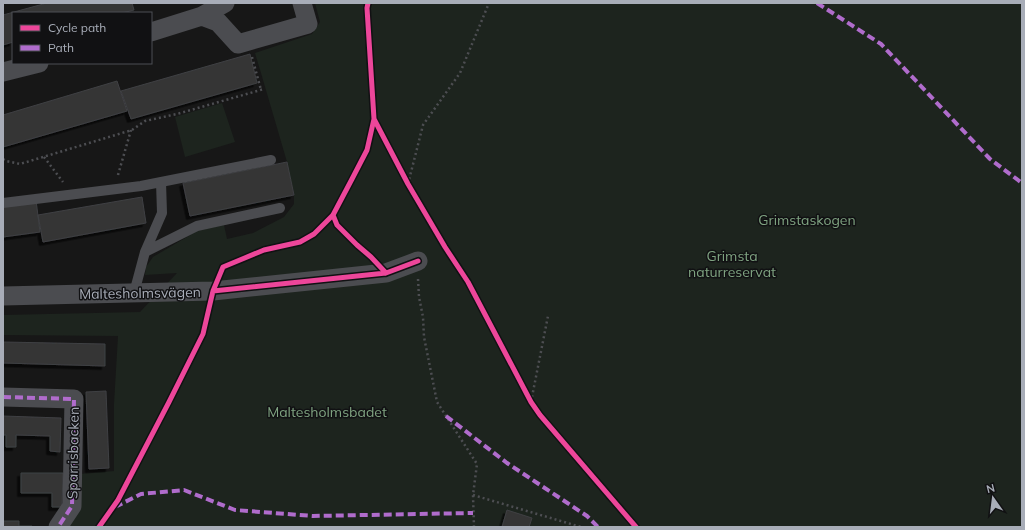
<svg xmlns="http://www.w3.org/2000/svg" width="1025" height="530" viewBox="0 0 1025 530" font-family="Mulish,sans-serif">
	<defs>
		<filter id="shadow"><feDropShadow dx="-3.5" dy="3.5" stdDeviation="0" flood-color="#0009"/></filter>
	</defs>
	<rect width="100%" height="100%" fill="#171717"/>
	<path fill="#1d241e" d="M315,3H1022V527H64L79,474L114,471V404L118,336L3,335V315L140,312L177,273L145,275L146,267L153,257L197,231L224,225L227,239L253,233L284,217L294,204V194L287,162L261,73L255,53L312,34L320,22Z
		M222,103L235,142L185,157L175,117Z"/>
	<path fill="#353536" stroke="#3f4043" filter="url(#shadow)" d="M47,3H132L134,10L122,13H13V42L3,45V15Z
		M250,54L257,83L131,119L121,91Z
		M117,81L127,111L3,147V115Z
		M287,162L294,195L190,216L183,183Z
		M142,197L146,223L43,242L38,215Z
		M36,200L40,232L3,237V205Z
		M3,342L105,344V366L3,363Z
		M106,391L109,468L89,469L86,392Z
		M3,416L61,418L60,452L50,451V436L16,435V447H6V435H3Z
		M21,473H63L62,507H52V493H21Z
		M507,510L532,518L529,527H502Z
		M3,521H19V526H32V527H3Z"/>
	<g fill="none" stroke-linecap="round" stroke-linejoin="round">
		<path stroke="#4d4e52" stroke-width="2.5" stroke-dasharray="2 3" stroke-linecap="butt" d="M252,57L261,90
			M44,157L63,182
			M3,159L6,161L20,164L132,130L145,121L177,114L264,89
			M118,175L131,130
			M408,184L423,125L460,73L489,3
			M418,279L419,297L423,317L424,337L437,402L477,464L473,495L474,527
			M531,402L548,316
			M473,495L581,527"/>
		<path stroke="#4b4c50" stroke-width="10" d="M3,203L141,186L271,160
			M145,252L197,226L280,208
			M134,293L145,252L162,213L161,182"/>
		<path stroke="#4b4c50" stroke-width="19" d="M202,16L218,22L238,44L308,24L302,3
			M151,32L202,16L225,3
			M3,72L39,63
			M3,296L213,291L386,273L418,261
			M3,397L74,399L72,506L58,527"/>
		<path stroke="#b06ccc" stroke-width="4" stroke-dasharray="8 4" stroke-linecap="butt" d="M817,3L881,44L990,159L1022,183
			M3,397L74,399L72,506L58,527
			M446,416L507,463L587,516L598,527
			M115,507L141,494L184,490L235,510L313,516L473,513"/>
		<defs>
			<path id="cycleway" d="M368,3L367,8L374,119L408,184L445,247L468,282L531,402L540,415L636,527
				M333,215L337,225L357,245L371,257L386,273
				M213,291L386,273L418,261
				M99,527L118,500L169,402L203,334L213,291L223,267L264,250L300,242L314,234L333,215L352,179L367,150L374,119"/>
		</defs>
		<use href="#cycleway" stroke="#111113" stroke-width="8"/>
		<use href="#cycleway" stroke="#ed469a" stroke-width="5"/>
	</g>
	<g text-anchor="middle" stroke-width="3" stroke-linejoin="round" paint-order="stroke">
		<g font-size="14" fill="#7fa381" stroke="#111113">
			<text x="807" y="225">Grimstaskogen</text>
			<text x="732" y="261">Grimsta<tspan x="732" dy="16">naturreservat</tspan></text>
			<text x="327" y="417">Maltesholmsbadet</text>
		</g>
		<g font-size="14" fill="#a8adb8" stroke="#111113">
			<text transform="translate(140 293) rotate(-1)" y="5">Maltesholmsvägen</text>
			<text transform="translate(73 453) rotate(-89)" y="5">Sparrisbacken</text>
		</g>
	</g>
	<rect width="1025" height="530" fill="none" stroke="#a8adb8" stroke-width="8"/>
	<rect x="12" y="12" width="140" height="52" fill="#111113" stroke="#4d4f55"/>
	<rect x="20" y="25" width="20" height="6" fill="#ed469a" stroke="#4d4f55"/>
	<text x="48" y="32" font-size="12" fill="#a8adb8">Cycle path</text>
	<rect x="20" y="45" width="20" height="6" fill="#b06ccc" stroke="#4d4f55"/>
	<text x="48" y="52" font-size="12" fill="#a8adb8">Path</text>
	<g transform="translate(993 498) rotate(346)" stroke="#111113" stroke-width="3" paint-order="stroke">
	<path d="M0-3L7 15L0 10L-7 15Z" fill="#a8adb8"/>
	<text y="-6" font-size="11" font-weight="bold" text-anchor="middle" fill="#a8adb8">N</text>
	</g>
</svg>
